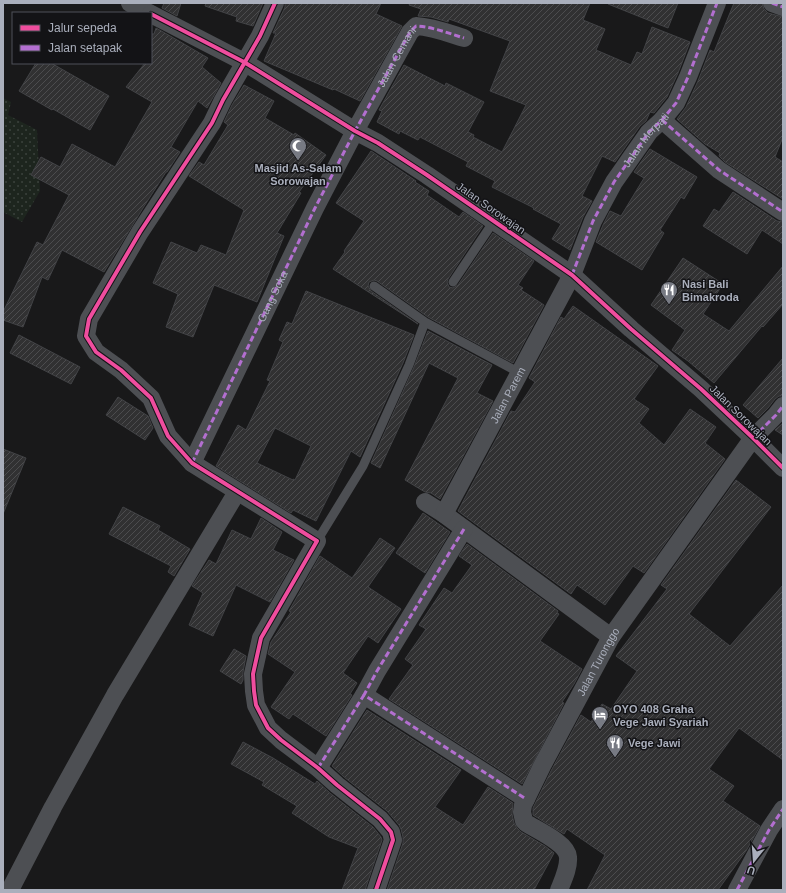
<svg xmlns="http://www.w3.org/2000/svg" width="786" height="893" viewBox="0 0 786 893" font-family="Arial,sans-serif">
	<defs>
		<pattern id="grass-dots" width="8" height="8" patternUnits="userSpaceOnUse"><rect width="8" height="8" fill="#1d251e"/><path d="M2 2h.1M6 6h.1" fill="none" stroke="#3b423d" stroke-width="1.8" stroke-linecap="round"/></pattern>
		<pattern id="building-hatch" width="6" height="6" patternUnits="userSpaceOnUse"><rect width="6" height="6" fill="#313132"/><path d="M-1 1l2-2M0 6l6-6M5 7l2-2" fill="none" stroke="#4c4c4e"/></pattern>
	</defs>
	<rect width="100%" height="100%" fill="#19191a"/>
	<path fill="url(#grass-dots)" d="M3,98L11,102L8,115L37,130L40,191L22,222L3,212Z"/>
	<path fill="url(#building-hatch)" stroke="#424346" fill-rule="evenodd" d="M164,3H181L177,16L162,8Z
		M206,3H263L253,26L236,21L237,17L205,6Z
		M285,3H381L376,14L402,26L360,101L334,89L333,90L264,61L276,33H273L285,7Z
		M410,3H590L583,20L605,29L596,50L631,65L637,52L642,54L652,27L690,42L678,73L667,97L654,113L650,112L646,121L640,126L615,162L602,156L582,196L592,201L583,217L570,250L552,239L561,224L533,209L534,208L492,187L495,181L466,166L468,162L420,137L418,140L400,131L399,134L377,122L382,111L379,110L404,65L445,86L446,83L484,102L468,132L474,135L473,137L502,152L526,105L490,91L510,41L449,19L448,22L431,17L418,16L421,9L409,5Z
		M609,3H678L668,28L608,4Z
		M734,3H762L764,9L768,13L783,17V137L775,157L783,162V199L725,162L719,156L720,153L705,144L677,119L686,107L698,81L710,50L714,52Z
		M156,28L172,37L208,58L202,67L221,83L207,108L198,101L171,147L180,152L167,172H166L143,208L104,272L62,250L48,280L42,277L23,327L3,320V312L37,242L43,245L69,195L31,175L41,157L60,167L72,144L115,167L152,102L126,87L145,63H151V34H154Z
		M36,63H51L109,96L90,130L53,109L52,110L19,91Z
		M244,85L274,101L265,118L294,135L295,133L326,155L299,192L301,193L277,233L284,236L257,302L214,285L193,337L166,327L178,294L153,283L171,242L197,253L201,245L226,255L244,210L189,176L199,162L204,165L228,125L224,122L232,105Z
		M650,149L697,177L684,199L681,197L660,230L664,233L642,270L596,242L603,225L610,211L621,216L644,178L634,172Z
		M371,151L416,181L415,182L429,191L427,195L459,217L463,212L483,226L448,279L447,282L449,287L453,288L458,285L493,233L534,261L518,285L523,288L521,290L544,305L513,363L428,317L377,281L374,280L369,282L368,286L371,291L418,324L333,269L345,252L344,251L364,221L336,203Z
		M733,192L777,221L783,222V244L762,230L747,254L703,226L714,209L719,212Z
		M683,258L723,284L703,314L729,331L783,266V304L763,327L762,326L714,383L688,361L672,350L685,330L651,305Z
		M306,291L414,335L403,363L360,457L351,451L316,521L293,510L291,513L216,466L238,425L246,430L270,381L267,380L283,342L279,340L287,322L292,324ZM275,428L311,446L295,480L293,479V480L257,463Z
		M573,306L658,366L634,399L649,409L639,423L664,445L690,409L716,427L705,443L725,459L644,573L633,566L605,605L577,585L571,594L458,511L511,411L515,412L535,382L529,378L561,317L564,319Z
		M428,331L492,365L477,393L493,401L440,499L431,493L425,492L405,480L458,378L429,363L380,468L371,463L414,367Z
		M19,335L80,367L71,384L10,353Z
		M783,358V396H779L775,399L768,408L758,418L743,405Z
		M118,397L148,416L153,428L145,440L106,415Z
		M783,423V435L775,430Z
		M3,449L26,458L3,514Z
		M736,480L771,507L689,614L730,646L783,585V760L739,728L709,769L734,786L723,801L760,826L746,851L718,890H587L605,855L567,829L564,834L533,815V808L551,771L581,715L591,722L602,704L611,709L637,671L616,656L667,589L661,585Z
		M123,507L160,526L158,530L190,549L174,576L168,572L171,566L109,534Z
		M423,513L450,532L425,573L396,553Z
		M261,518L282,532L273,550L294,560L270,602L236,585L213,636L189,625L203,593L192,586L209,560L216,564L232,530L251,539Z
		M380,538L395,548L368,587L401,609L378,643L368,636L343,673L357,683L350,694L352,695L326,736L293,714L289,719L271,707L295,672L268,654L271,642L291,612L289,611L320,556L352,578Z
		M467,544L558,611L557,613L559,614L540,641L582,669L574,684L562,702L564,703L522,784L389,699L413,665L405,659L426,629L419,625L444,588L452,593L472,565L459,556Z
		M234,649L246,656L243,672V680L241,684L220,671Z
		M367,710L461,770L435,807L463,825L488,787L513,803L512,814L514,823L517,828L521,832L545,846L554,853L534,890H387L403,843V837L401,829L399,825L387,811L344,777L332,766Z
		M243,742L273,758L315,784L317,781L330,793L373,827L381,837L382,840L366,887V890H342L358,848L329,837L292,813L297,806L262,785L264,782L231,764Z"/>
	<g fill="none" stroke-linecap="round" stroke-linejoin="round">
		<path stroke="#4d4f53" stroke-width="9" d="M453,282L494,221
			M374,286L425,322L520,373
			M317,541L363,466L409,365L425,322"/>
		<g stroke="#4d4f53" stroke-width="18">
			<path d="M130,3L149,13"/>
			<path d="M275,3L260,36L223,100L212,123L140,232L89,319L86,336L96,352L121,370L151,398L168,436L192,463L317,541L261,638L253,674L254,691L256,705L268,728L281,740L318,768L337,785L380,819L391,832L393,840L376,890"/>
			<path d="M772,3L783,7"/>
			<path d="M151,14L244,62L355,131L378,143L427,175L572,275L631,329L701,389L753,438L783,468"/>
			<path d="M662,120L719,170L783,212"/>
			<path d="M192,463L315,208L355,131L410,32L416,26C433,27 448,33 464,38"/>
			<path d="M425,502L444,514L611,637"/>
			<path id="s1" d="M444,514L572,275L593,221L614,182L649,132L662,120L676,103L688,77L717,3"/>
			<path d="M464,529L377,671L364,695L526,799"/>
			<path d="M318,768L364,695"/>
			<path d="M10,890L53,807L115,695L237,492"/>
			<path id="s2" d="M559,890C563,880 569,868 568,857C567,843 537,830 526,823L524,821L522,812L523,805L542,766L611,637L753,438L776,415L783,406"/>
			<path d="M737,890L769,830L783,809"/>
		</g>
		<g stroke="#b36fd0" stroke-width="3" stroke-dasharray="6 3" stroke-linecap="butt">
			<path d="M772,3L783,7"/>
			<path d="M662,120L719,170L783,212"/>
			<path id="s3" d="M572,275L593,221L614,182L649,132L662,120L676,103L688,77L717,3"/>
			<path d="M753,438L776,415L783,406"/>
			<path id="s4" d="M192,463L315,208L355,131L410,32L416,26C433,27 448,33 464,38"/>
			<path d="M464,529L377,671L364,695L526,799"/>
			<path d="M318,768L364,695"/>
			<path d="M737,890L769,830L783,809"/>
		</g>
		<defs>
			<path id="cycleway" d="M275,3L260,36L223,100L212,123L140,232L89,319L86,336L96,352L121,370L151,398L168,436L192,463L317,541L261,638L253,674L254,691L256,705L268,728L281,740L318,768L337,785L380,819L391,832L393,840L376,890
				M151,14L244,62L355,131L378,143L427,175L572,275L631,329L701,389L753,438L783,468"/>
		</defs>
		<use href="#cycleway" stroke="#131316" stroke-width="6"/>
		<use href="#cycleway" stroke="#ef4d9e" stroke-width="4"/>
	</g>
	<defs>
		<symbol id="mosque-pin" viewBox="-11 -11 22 30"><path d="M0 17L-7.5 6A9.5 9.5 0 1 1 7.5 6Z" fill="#777a83" stroke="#131316"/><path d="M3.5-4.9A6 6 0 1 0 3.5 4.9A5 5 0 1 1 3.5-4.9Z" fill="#fff"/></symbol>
		<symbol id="restaurant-pin" viewBox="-11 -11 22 30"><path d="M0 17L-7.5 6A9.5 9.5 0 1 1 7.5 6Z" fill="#777a83" stroke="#131316"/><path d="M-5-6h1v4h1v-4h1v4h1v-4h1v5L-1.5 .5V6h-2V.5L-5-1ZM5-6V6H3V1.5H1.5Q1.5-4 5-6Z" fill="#fff"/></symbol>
		<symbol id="hotel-pin" viewBox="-11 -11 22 30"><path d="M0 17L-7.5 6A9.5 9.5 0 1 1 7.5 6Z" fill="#777a83" stroke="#131316"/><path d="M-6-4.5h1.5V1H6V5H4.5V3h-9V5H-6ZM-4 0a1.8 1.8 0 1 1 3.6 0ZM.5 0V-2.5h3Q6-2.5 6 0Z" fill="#fff"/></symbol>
	</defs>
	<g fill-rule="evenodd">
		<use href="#mosque-pin" x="288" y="136" width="20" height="27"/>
		<use href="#restaurant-pin" x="659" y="280" width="20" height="27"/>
		<use href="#hotel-pin" x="590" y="705" width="20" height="27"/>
		<use href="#restaurant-pin" x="605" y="733" width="20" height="27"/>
	</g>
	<g text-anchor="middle" stroke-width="3" stroke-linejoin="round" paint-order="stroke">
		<g font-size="11" fill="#aaafbc" stroke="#131316">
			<text dy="4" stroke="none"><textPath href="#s4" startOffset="455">Jalan Cemani</textPath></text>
			<text dy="4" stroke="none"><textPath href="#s3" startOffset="155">Jalan Merpati</textPath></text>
			<text transform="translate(491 208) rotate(35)" y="4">Jalan Sorowajan</text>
			<text dy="4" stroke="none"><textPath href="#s4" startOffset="185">Gang Soka</textPath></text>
			<text dy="4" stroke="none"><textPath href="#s1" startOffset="135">Jalan Parem</textPath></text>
			<text transform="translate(741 415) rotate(44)" y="4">Jalan Sorowajan</text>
			<text dy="4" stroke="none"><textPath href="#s2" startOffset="271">Jalan Turonggo</textPath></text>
		</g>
		<g font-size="11" font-weight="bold" fill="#aaafbc" stroke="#131316" text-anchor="start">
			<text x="298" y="172" text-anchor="middle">Masjid As-Salam<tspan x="298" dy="13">Sorowajan</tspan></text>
			<text x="682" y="288">Nasi Bali<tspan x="682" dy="13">Bimakroda</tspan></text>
			<text x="613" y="713">OYO 408 Graha<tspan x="613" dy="13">Vege Jawi Syariah</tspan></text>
			<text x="628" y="747">Vege Jawi</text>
		</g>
	</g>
	<rect width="786" height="893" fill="none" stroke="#aaafbc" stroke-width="8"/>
	<rect x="12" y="12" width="140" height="52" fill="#131316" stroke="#4f5158"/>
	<rect x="20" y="25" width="20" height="6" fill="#ef4d9e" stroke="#4f5158"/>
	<text x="48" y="32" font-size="12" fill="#aaafbc">Jalur sepeda</text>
	<rect x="20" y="45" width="20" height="6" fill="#b36fd0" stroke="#4f5158"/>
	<text x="48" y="52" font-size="12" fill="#aaafbc">Jalan setapak</text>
	<g transform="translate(754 861) rotate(197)" stroke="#131316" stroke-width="3" paint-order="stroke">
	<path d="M0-3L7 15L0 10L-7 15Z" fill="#aaafbc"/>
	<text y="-6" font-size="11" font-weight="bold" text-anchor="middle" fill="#aaafbc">U</text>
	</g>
</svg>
